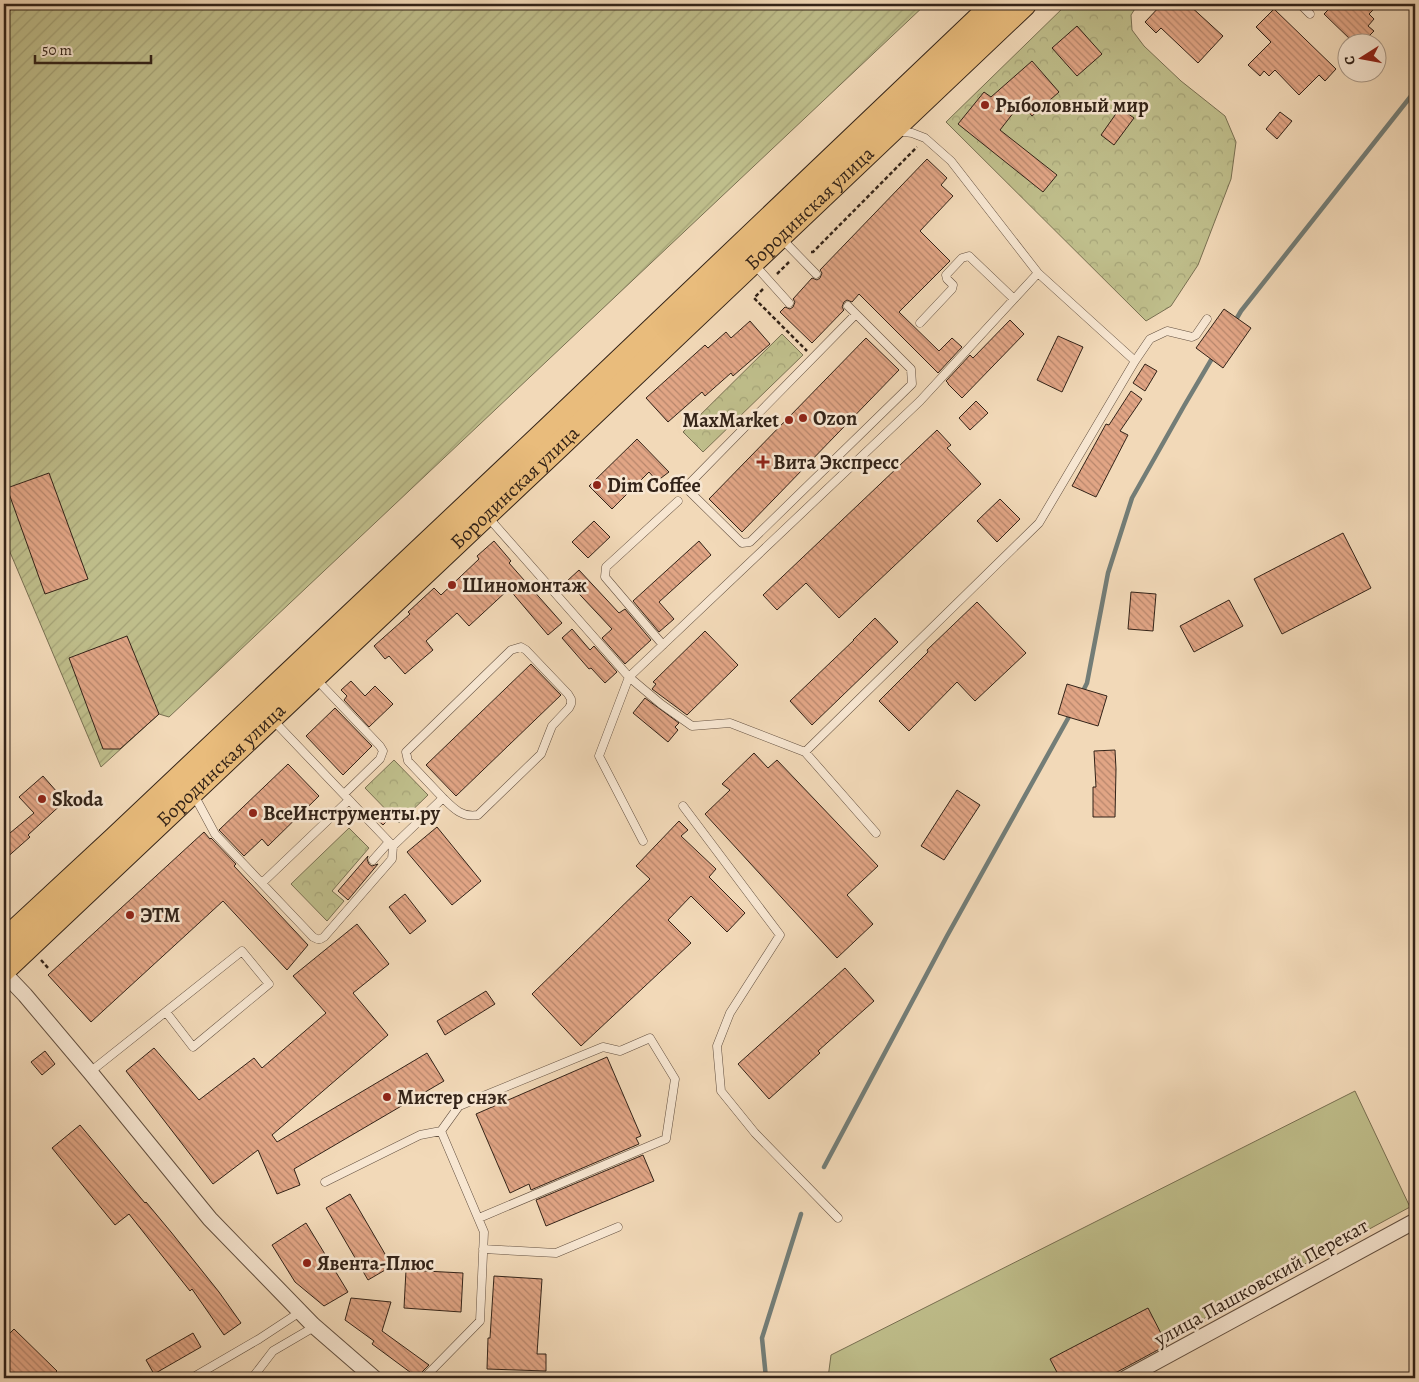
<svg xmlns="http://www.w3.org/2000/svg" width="1419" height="1382" viewBox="0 0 1419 1382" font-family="Alegreya,serif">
	<defs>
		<pattern id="forest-crowns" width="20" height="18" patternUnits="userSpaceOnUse" patternTransform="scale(1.25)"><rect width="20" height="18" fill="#bfbe8b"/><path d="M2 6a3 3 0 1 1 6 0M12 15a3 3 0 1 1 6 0" fill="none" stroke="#a5a377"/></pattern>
		<pattern id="garden-furrows" width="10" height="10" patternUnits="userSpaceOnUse" patternTransform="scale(1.25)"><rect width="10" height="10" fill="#bfbe8b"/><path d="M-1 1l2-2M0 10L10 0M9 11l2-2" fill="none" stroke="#a5a377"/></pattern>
		<pattern id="building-back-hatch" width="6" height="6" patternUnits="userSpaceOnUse" patternTransform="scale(1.25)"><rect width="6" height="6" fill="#e1a585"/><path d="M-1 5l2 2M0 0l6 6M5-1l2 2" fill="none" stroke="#b7866c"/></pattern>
	</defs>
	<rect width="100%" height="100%" fill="#f2d9b8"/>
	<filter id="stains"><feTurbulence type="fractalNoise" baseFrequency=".004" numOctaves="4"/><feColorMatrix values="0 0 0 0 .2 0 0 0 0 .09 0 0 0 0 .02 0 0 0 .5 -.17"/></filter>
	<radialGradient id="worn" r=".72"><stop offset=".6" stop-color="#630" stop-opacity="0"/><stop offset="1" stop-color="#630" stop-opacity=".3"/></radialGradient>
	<path fill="#bfbe8b" stroke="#797052" d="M1355,1091L1410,1207L1094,1378H828L831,1355Z"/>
	<path fill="url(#forest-crowns)" stroke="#797052" d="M1067,4H1138L1131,15L1132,30L1144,46L1181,81L1225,116L1236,142L1231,179L1198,265L1171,306L1146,321L946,122Z
		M782,334L803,355L703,452L683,432Z
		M394,760L428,795L399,823L365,788Z
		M349,828L369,848L332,891L344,901L327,921L291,884Z"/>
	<path fill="url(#garden-furrows)" stroke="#797052" d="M4,4H926L169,717L159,714L101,767L4,538Z"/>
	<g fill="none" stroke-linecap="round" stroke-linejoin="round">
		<path stroke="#737d77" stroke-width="4.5" d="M1234,323L1241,311L1415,91
			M1082,693L1087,683L1108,573L1132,498L1184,406L1214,355
			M824,1167L947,936L1071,713
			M766,1378L762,1338L801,1214"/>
	</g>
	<path fill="url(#building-back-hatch)" stroke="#332318" d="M1162,4H1188L1223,36L1198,63L1161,28L1156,33L1145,22Z
		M1334,4H1379L1369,14L1374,19L1368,26L1374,31L1363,42H1353L1324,14Z
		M1274,9L1336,69L1325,81L1319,75L1299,95L1275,70L1269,76L1264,71L1260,76L1248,65L1271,42L1256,27Z
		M1077,26L1102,54L1077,76L1052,48Z
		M1032,61L1059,92L1032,116L1021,103L1000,130L1057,175L1043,192L958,124L984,92L991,97Z
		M1120,108L1134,118L1114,145L1101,135Z
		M1280,112L1292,121L1277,139L1266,129Z
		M927,159L947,178L941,185L953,196L920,231L950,261L899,312L939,351L952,338L962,347L938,373L859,294L852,302L847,300L844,302L842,307L844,310L812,343L780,312L785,307L790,309L793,307L795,302L793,299L812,278L817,280L820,278L822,273L820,270Z
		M1224,309L1251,328L1223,368L1196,348Z
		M1010,320L1024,334L962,398L948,384V383L946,381L970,355L973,358Z
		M750,321L770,344L733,376L731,373L705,396L702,392L668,422L646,398L705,345L708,348L726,332L731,338Z
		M1058,336L1083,347L1062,392L1037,380Z
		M866,338L899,370L742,532L709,499Z
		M1145,364L1157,371L1145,391L1133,383Z
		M1131,391L1142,399L1120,431L1128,435L1096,497L1072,486L1106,424L1109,425Z
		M976,401L988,413L970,430L959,418Z
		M937,430L951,445L947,448L981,484L839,618L806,583L777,610L763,595Z
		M637,439L669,472L657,481L649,472L612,509L589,486Z
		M49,473L88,579L45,594L7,488Z
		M1000,499L1020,519L997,542L977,521Z
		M594,521L610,537L588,558L572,542Z
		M1343,533L1371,588L1282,634L1254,579Z
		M494,541L511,561L509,563L562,623L548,635L509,589L469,626L457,613L426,641L433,650L405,674L389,656L385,659L374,646L410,614L408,612L434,588L441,595L479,559L477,556Z
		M699,541L711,555L659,602L674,619L659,632L633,601Z
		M579,570L619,613L625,609L651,640L625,664L602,638L612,629L567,581Z
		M1131,592L1156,594L1153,631L1128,629Z
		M1229,600L1243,626L1194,652L1180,626Z
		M977,602L1026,653L975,701L957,682L909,731L879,701L928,652L927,650Z
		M875,618L898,642L812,725L790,701L854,640H853Z
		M572,629L590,650L594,646L617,672L605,683L591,668L589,669L562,638Z
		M705,631L738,665L687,715L652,689L656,684L653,682Z
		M127,636L159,714L120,749H103L69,658Z
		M531,664L561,695L456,796L426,765Z
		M351,681L365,696L375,686L393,704L369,727L344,700L347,696L341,690Z
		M1067,684L1107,696L1098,726L1058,714Z
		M645,698L679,723L675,727L678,730L668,742L633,713Z
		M335,708L372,746L343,775L306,736Z
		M1115,750L1116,769L1115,817H1093V787H1096L1094,751Z
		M754,753L768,768L777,760L878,866L847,895L873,924L837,958L705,814L730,790L722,784Z
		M288,764L319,796L268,846L262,839L244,856L219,830Z
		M43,776L65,801L28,835L30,837L4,860V838L34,813L19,797Z
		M957,790L980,805L944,860L921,846Z
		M383,808L391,817L383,825L374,817Z
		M679,821L688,830L681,836L716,869L709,877L745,913L727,932L691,896L668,920L691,943L581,1046L532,994L650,879L636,866Z
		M437,827L481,881L452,905L407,852Z
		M204,832L210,839L211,838L236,864L234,866L308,945L287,970L223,901L91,1022L48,975Z
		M368,856L367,859L369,864L372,866L378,864L348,900L338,891Z
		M405,894L426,921L410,934L389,907Z
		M357,924L389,964L353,993L388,1035L272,1135L277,1142L427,1053L444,1081L294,1169L300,1185L277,1194L258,1150L213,1184L126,1071L154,1048L199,1100L254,1058L262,1068L326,1013L293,976Z
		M845,968L874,1001L818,1051L820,1053L769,1099L738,1064Z
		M486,991L495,1004L445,1035L437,1021Z
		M45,1051L55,1064L42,1075L31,1062Z
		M607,1057L641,1136L636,1138L639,1144L531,1190L529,1184L510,1193L476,1114Z
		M80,1125L145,1203L146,1202L171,1232L219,1292L241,1323L224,1335L192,1289L190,1291L129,1214L115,1225L52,1148Z
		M643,1155L654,1181L546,1226L536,1200Z
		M350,1194L392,1266L368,1280L326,1208Z
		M306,1223L348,1292L324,1306L295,1282L272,1245Z
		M406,1270L463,1273L461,1312L404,1308Z
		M494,1276L542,1279L537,1354H546V1371L487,1369L488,1338H490Z
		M351,1298L391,1302L382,1331L429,1365L420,1374L418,1378L372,1344L374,1341L345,1320Z
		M1148,1308L1167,1345L1106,1378H1060L1050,1359Z
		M14,1329L57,1371L50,1378H4V1339Z
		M193,1333L201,1347L154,1374L146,1360Z"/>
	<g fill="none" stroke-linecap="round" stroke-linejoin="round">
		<defs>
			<path id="service" d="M1300,4L1310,14
				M4,10L7,8
				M781,238L816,274
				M754,264L789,303
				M848,306L856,314
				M856,314L911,369L912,384L750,542L742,543L689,491L690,483Z
				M920,323L952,289L953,285L947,279L946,275L962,258L969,256L1014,299
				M1135,361L1150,339L1167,331L1192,337L1196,335L1207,319
				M487,516L629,677L920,401L1038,273L951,161L925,138L912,133L897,131
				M663,645L605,577L606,567L678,501
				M316,679L380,746L383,751L380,759L344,794
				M272,719L393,846
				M805,752L1039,523L1135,361L1038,273
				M193,793L215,834L313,937C318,940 320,940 324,937L392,859L393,846L443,798C453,808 462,818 478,815L541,754L552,726L569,708L571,704V699L568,694L526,650L521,647L511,650L406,752L408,761L443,798
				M683,806L780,935L730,1013L717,1046L721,1091L755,1133L838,1218
				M643,841L599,756L629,677L661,704L692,726L730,723L805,752L876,833
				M373,860L389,842
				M262,883L349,800
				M90,1072L242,951L269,984L193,1047L166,1012
				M441,1131L459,1106L603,1047L620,1051L650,1038L675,1079L666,1139L479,1218
				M325,1182L420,1135L441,1131L484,1232L480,1321L424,1378
				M483,1249L556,1253L618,1227
				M192,1378L259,1339L300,1312
				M250,1378L253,1377L273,1351L314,1327"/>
			<path id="minor" d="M4,973L25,995L90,1072L210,1219L313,1325L374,1378
				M1126,1378L1415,1221"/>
			<g id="primary">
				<path d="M4,942L115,839L547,431L995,4"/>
				<path id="s1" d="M4,969L556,448L1024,4"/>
			</g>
		</defs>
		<use href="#service" stroke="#635040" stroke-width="9"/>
		<use href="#minor" stroke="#635040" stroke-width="17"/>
		<use href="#primary" stroke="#332318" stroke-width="26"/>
		<path stroke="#332318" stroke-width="2.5" stroke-dasharray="4 2.5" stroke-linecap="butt" d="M811,252H813L917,147
			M777,274L789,262
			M763,289L754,298L807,351
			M41,960L49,969"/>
		<use href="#service" stroke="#f7e6d1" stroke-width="8"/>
		<use href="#minor" stroke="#f7e6d1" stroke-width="15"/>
		<use href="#primary" stroke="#e9bc7c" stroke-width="24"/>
	</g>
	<g fill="#8f2418" stroke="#f7e6d1" stroke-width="2">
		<circle cx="985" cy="105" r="5"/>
		<circle cx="803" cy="418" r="5"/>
		<circle cx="789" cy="420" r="5"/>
		<path d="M760.5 454.5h5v5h5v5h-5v5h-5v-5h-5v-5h5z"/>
		<circle cx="597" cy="485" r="5"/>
		<circle cx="452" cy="585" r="5"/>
		<circle cx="42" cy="799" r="5"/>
		<circle cx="253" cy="813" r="5"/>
		<circle cx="130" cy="915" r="5"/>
		<circle cx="387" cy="1097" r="5"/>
		<circle cx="307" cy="1263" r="5"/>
	</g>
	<g text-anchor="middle" stroke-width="5" stroke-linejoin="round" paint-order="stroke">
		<g font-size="20" font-weight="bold" fill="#332318" stroke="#f7e6d1" text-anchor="start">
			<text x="995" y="112">Рыболовный мир</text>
			<text x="813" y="425">Ozon</text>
			<text x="779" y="427" text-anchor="end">MaxMarket</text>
			<text x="773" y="469">Вита Экспресс</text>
			<text x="607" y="492">Dim Coffee</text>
			<text x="462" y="592">Шиномонтаж</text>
			<text x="52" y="806">Skoda</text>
			<text x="263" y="820">ВсеИнструменты.ру</text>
			<text x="140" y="922">ЭТМ</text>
			<text x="397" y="1104">Мистер снэк</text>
			<text x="317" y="1270">Явента-Плюс</text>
		</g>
		<g font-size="20" fill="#332318" stroke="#f7e6d1">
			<text dy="7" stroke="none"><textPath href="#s1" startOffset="1108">Бородинская улица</textPath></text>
			<text dy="7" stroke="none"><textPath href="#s1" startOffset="702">Бородинская улица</textPath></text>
			<text dy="7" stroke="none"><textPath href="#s1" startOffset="298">Бородинская улица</textPath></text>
			<text transform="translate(1261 1282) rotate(-29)" y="7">улица Пашковский Перекат</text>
		</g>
	</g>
	<rect width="1419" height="1382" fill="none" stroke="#f2d9b8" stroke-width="20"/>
	<rect x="5" y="5" width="1409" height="1372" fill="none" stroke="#332318" stroke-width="2.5"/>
	<rect x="10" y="10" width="1399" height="1362" fill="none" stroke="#332318"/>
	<g transform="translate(1362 58) rotate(259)"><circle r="24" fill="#f7e6d1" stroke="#a99887"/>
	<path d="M0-4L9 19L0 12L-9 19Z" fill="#8f2418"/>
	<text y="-8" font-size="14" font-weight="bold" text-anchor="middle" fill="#332318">С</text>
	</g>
	<path d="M35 55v8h116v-8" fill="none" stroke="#332318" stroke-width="2.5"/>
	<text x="42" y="55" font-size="15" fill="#332318" stroke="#f7e6d1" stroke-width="4" paint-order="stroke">50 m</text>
	<rect width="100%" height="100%" filter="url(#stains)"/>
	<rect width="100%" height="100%" fill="url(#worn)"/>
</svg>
